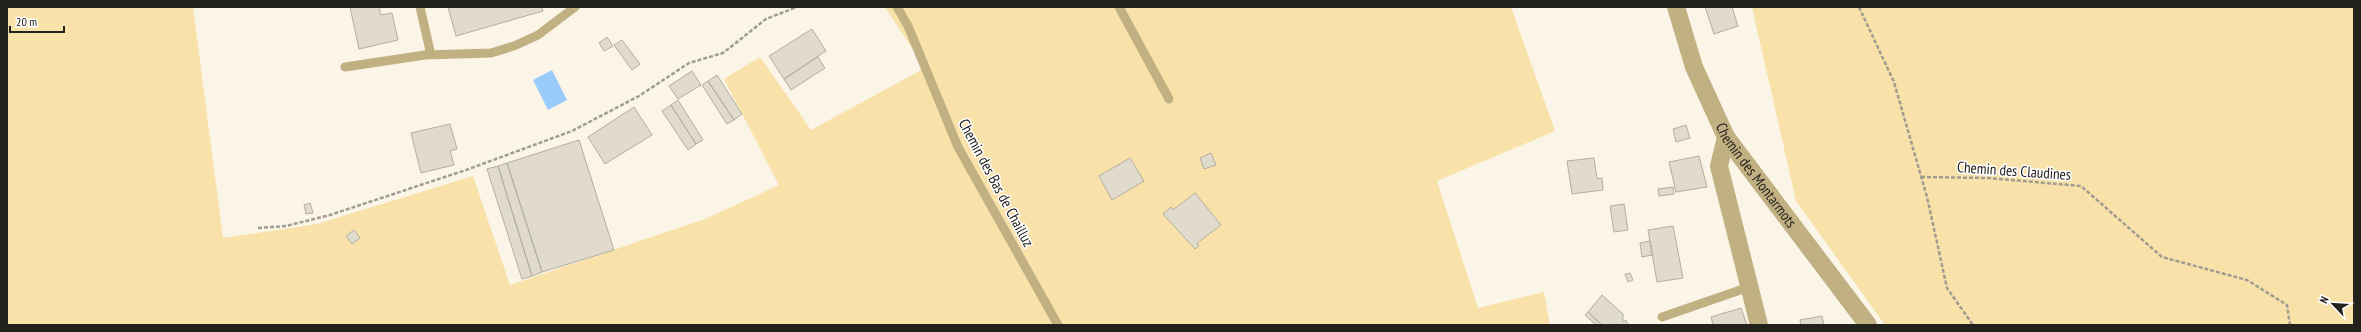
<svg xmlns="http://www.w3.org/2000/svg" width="2361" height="332" viewBox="0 0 2361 332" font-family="'PT Sans Narrow',sans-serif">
	<rect width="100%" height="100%" fill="#fbf5e7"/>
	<path fill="#f8e2a9" d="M7,7H193L223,238L317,224L473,176L510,285L705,219L779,185L724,79L760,57L811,130L925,68L885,7H1511L1555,131L1437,181L1478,308L1544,292L1550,325H7Z
		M1752,7H2354V325H1885L1796,201Z"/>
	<path fill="#99ccfa" d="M552,70L567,100L548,110L533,80Z"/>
	<path fill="#e0dbcd" stroke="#b3aea1" d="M350,7H379L381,15L392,13L398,40L359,49Z
		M448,7H542L543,11L456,36Z
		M1705,7H1732L1738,26L1714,34Z
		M812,29L826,51L784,79L769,56Z
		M607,37L613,46L604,51L599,43Z
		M622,40L640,64L632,70L614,45Z
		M818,57L825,68L791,90L784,79Z
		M692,71L701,85L678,99L669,86Z
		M717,75L742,114L734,120L708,81Z
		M708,81L734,120L727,124L702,85Z
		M678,100L703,140L696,144L671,105Z
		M671,105L696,144L688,150L662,111Z
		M634,107L652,135L605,164L588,137Z
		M450,124L457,149L450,151L454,165L421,173L411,133Z
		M1686,125L1690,138L1676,142L1673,129Z
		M579,140L614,250L542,272L507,163Z
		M1211,153L1216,165L1204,169L1200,158Z
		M1699,156L1707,187L1676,192L1669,162Z
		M1130,158L1144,181L1112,200L1099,176Z
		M1594,158L1597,179L1602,178L1603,190L1572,194L1567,161Z
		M507,163L542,272L532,276L498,166Z
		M498,166L532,276L522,279L487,169Z
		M1673,187L1674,194L1659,196L1658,189Z
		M1195,193L1221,225L1197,243L1199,246L1195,249L1163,214L1171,207L1173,210Z
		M310,203L313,213L306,214L304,205Z
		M1624,204L1628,230L1614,232L1610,206Z
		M1673,226L1683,278L1657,282L1648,230Z
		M354,230L360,238L352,244L346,236Z
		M1650,241L1652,255L1642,257L1640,243Z
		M1630,273L1633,280L1628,282L1625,274Z
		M1602,295L1623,314V322L1626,320L1628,325H1602L1588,312Z
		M1741,308L1747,325H1713L1711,317Z
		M1588,312L1602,325H1596L1585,315Z
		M1822,316L1824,325H1801L1800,320Z"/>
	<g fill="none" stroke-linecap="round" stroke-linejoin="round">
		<path stroke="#a09c91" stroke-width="2.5" stroke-dasharray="4 2" stroke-linecap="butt" d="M1859,7L1894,82L1927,197L1947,288L1973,325
			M1921,177L1988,178L2081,186L2162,257L2247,280L2287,305L2290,325
			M258,228L286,226L330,215L466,170L572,131L639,96L689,63L723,53L766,19L797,7"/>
		<path stroke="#c1b082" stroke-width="9" d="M420,7L431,55
			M897,7L908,26L958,147L1058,325
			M1119,7L1169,99
			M345,67L425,55L491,53L514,46L538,35L575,7
			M1662,317L1749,287"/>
		<g stroke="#c1b082" stroke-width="18">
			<path id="s1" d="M1676,7L1694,67L1726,137L1868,325"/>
			<path d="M1726,137L1719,166L1759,325"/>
		</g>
	</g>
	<g text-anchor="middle" stroke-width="3" stroke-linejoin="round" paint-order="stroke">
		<g font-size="15" fill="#23211c" stroke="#fff">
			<text transform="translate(2014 171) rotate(4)" y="5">Chemin des Claudines</text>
			<text dy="5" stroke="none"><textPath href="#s1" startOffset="188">Chemin des Montarmots</textPath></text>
			<text transform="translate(996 183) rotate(62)" y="5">Chemin des Bas de Chailluz</text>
		</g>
	</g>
	<rect width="2361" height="332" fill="none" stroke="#23211c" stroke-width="16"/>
	<g transform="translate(2333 304) rotate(295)" stroke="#ffffff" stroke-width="3" paint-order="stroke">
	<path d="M0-3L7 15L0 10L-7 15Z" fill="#23211c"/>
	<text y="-6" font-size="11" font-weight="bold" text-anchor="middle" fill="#23211c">N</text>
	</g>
	<path d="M10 26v6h54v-6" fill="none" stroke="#23211c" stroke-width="2"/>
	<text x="16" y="26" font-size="12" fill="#23211c" stroke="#ffffff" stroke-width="3" paint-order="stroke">20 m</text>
</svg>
